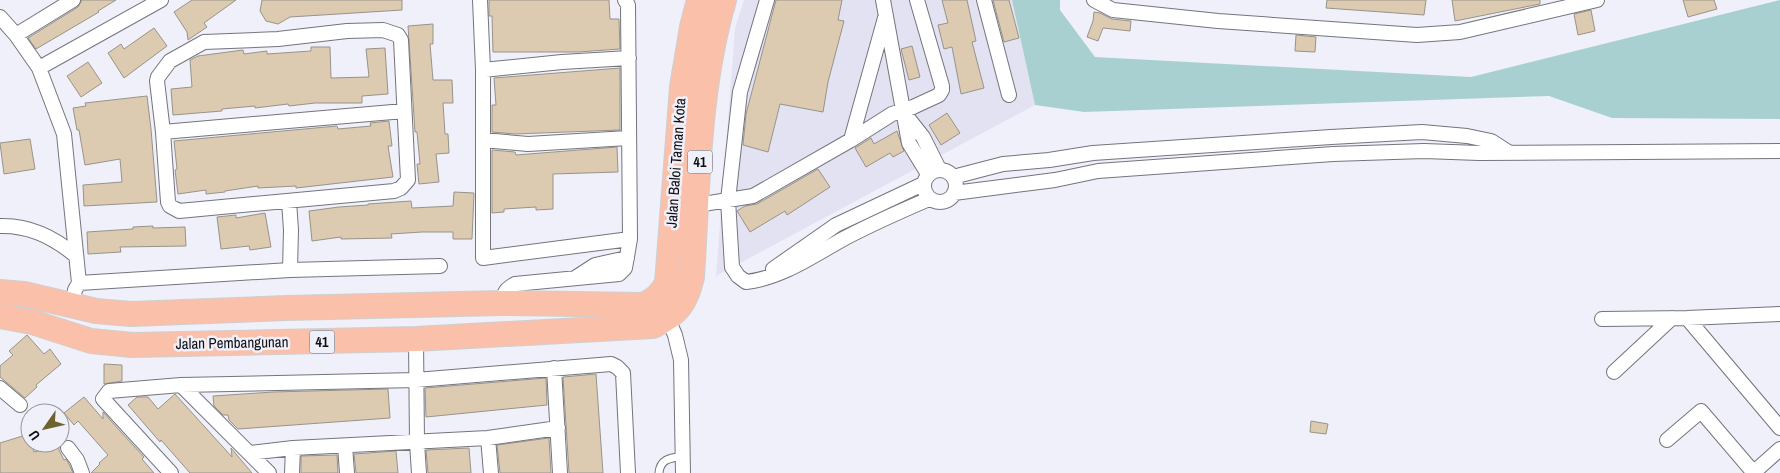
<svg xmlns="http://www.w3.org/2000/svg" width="1780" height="473" viewBox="0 0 1780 473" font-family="'Archivo Narrow',sans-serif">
	<rect width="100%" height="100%" fill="#f0f0fb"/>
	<path fill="#e2e2f3" d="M744,0H1012L1035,105L716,276L735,28Z"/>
	<path fill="#a9d0d0" d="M1012,0H1060V10L1095,57L1471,77L1780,0V119L1612,118L1549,96L1084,112L1035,105Z"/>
	<path fill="#dccbb0" stroke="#98938a" d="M82,0H116L98,11L99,12L36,49L28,38L78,7Z
		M192,0H236L204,23L207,27L188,40L187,32L174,12Z
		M262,0H402V10L290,17L278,24L266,21L260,11Z
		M489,0H609L610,19H619L620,49L578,52H493L492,16H489Z
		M776,0H842L838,20L844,21L828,82L823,112L780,104L768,152L743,145L746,114Z
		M942,0H967L976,41L972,42L984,88L961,94L952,47L944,49L938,25L948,23Z
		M993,0H1009L1019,38L1004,42Z
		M1327,0H1426L1424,15L1326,8Z
		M1452,0H1540V4L1455,21Z
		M1683,0H1714L1717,9L1688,17Z
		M1591,10L1595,31L1578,35L1574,14Z
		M1094,12L1100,13L1112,19L1131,21L1130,31L1103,28L1098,41L1087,37L1093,21Z
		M433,24V44H430L433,80H452L453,103H443L445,134H448L449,153L436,154L439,182L419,184L417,164H420L417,132H415L408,26Z
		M154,28L167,46L124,78L108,53L121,44L124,49Z
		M1296,35L1316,37L1315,52L1295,51Z
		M912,46L920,77L909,80L901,49Z
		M311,47H330L331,78L369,77L366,49L385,48L388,94L362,96V103H315L289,106L288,104L255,108V106L222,109V111L173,115L171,89L192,87L190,60L198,56L243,50L244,54L267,51V54L311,51Z
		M88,62L102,83L81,97L67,76Z
		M620,68V130L515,134L492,132V105H496L494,78Z
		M147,96L151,129L157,202L84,206L83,185L122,182L120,159L85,165L79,130H77L73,108L86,106L85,103Z
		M947,113L960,133L941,145L929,125Z
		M389,121L392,146H388L393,177L296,188V186L258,188V186L225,191V192L206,194V190L178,194L175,170L177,169L174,141L337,126L338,129L371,126L370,123Z
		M897,131L904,151L893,157L890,153L866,167L855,148L871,138L874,144Z
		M30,139L35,169L4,174L0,143Z
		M617,147L618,172L553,174V209L536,210V207L504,209V212L492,213V150L515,152L516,155Z
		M818,169L830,187L787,215L785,211L750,232L737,211L745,206L757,204Z
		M454,192L474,193L472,239H453V232H422L391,234L392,238L341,239V237L312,241L309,211L339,207L368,205V204L411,201L412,208L453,206Z
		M265,213L271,247L250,250L249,246L221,249L217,217L236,215V218Z
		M153,226V228L185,227L186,246L120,247L121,252L88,254L87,232L133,229V227Z
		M27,335L44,354L50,349L61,364L36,385L37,387L25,398L0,377V366L13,355L9,351Z
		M104,364L122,365V381L104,384Z
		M596,374L603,473H569L563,377Z
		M546,378L547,405L426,417L425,388Z
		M388,389L390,418L238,429L229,420L228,415H223L214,406L213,396L273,392Z
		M175,394L232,457L231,448L252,473H190L161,440L160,442L128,405L137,397H148L158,409Z
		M84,397L103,419V412L120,431L144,457L142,459L154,473H91L100,464L99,463L108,455L78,421L74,425L64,413Z
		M1311,421L1328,424L1326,434L1310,432Z
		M29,434L30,443H32L34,452L59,445V450L64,460L66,459L69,464L73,473H0V443Z
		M549,438L551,473H500L497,445Z
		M469,448L471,473H428L426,450Z
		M396,451L398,473H356L354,454Z
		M337,455L338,473H301V456Z"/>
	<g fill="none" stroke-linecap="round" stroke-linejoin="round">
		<defs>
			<path id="service" d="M659,473C660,459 670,458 683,456"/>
			<path id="minor" d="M480,0L483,70V258L630,239
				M767,0L740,92L728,200L732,267L738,276L746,282C782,278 814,255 845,238C872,224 901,211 929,199
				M883,0L909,143L928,174
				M984,0L1009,95
				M1094,0L1113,10L1218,21L1417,35L1460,32L1597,0
				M0,17L16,35L39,68L64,134L79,283L75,290L72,305
				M383,30L398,35L401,40L408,180L401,188L394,191L179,211L170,206L168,202L163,132L157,81L158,77L170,61L204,42L278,39L347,31Z
				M16,35L73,0
				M39,68L161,0
				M483,70L562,62L629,58
				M904,113L923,137L939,169
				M163,132L404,111
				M483,140L528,144L628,138
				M851,140L885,18
				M924 186a16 16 0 1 1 32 0a16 16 0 1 1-32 0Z
				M953,177L1003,164L1049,160L1093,153L1331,137L1422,132L1467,136L1491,141L1508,152
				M954,193L1055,180L1098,171L1333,154L1424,151L1479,153L1780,151
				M289,201L291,230L290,270
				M697,205L753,196L851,140L892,114L913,107L939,95L942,90V86L917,0
				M0,226C29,225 55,238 76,256
				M773,269L836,225L923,184
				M575,278L595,265L627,258
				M79,283L290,270L440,266
				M502,303C504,292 506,289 515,284L619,274L625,268L630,239L628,5L625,0
				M1687,318L1780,428
				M668,319L675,335L681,360L683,473
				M1602,319L1687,318L1780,314
				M416,339L417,443L419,473
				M554,368L560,473
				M1614,372L1672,318
				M181,385L269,473
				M0,388L20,405
				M488,438L491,473
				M1667,440L1701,411L1754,473
				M345,446L347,473
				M68,448L77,460L82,473
				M250,453L293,448L488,438L558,428
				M171,473L103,399L109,391L181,385L416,380L611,364L617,367L623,373L628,473
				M292,473L293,448
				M1753,473L1780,449"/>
			<path id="trunk" d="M0,292L24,294L96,311L131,314L286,308L502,303L643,305C655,300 661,294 667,283L682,87L692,27L699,0
				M0,316L32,322L91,341L132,345L416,339L653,326C678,314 686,303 692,277C698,184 698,89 724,0"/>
		</defs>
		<use href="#service" stroke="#74747d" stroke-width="9"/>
		<use href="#minor" stroke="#74747d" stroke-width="16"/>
		<use href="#trunk" stroke="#cfcfcf" stroke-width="26"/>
		<use href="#service" stroke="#fff" stroke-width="7"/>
		<use href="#minor" stroke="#fff" stroke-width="14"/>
		<use href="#trunk" stroke="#fac0aa" stroke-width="24"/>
	</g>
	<g text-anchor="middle" stroke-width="5" stroke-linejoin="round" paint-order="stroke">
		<g fill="#f0f0fb" stroke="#525257" stroke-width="1">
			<rect x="687.5" y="150.5" width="25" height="23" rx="4"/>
			<rect x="309.5" y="330.5" width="25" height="23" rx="4"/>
		</g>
		<g font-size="14" font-weight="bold" fill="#0e0e11">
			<text x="700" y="167">41</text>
			<text x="322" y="347">41</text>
		</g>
		<g font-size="15" fill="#0e0e11" stroke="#f0f0fb">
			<text transform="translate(676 163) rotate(-86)" y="5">Jalan Baloi Taman Kota</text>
			<text transform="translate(232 343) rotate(-1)" y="5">Jalan Pembangunan</text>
		</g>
	</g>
	<g transform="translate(45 428) rotate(236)"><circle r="24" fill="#f0f0fb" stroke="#96969d"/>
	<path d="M0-4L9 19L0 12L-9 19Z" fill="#6f622f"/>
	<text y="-8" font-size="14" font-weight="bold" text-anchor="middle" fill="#0e0e11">U</text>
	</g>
</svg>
